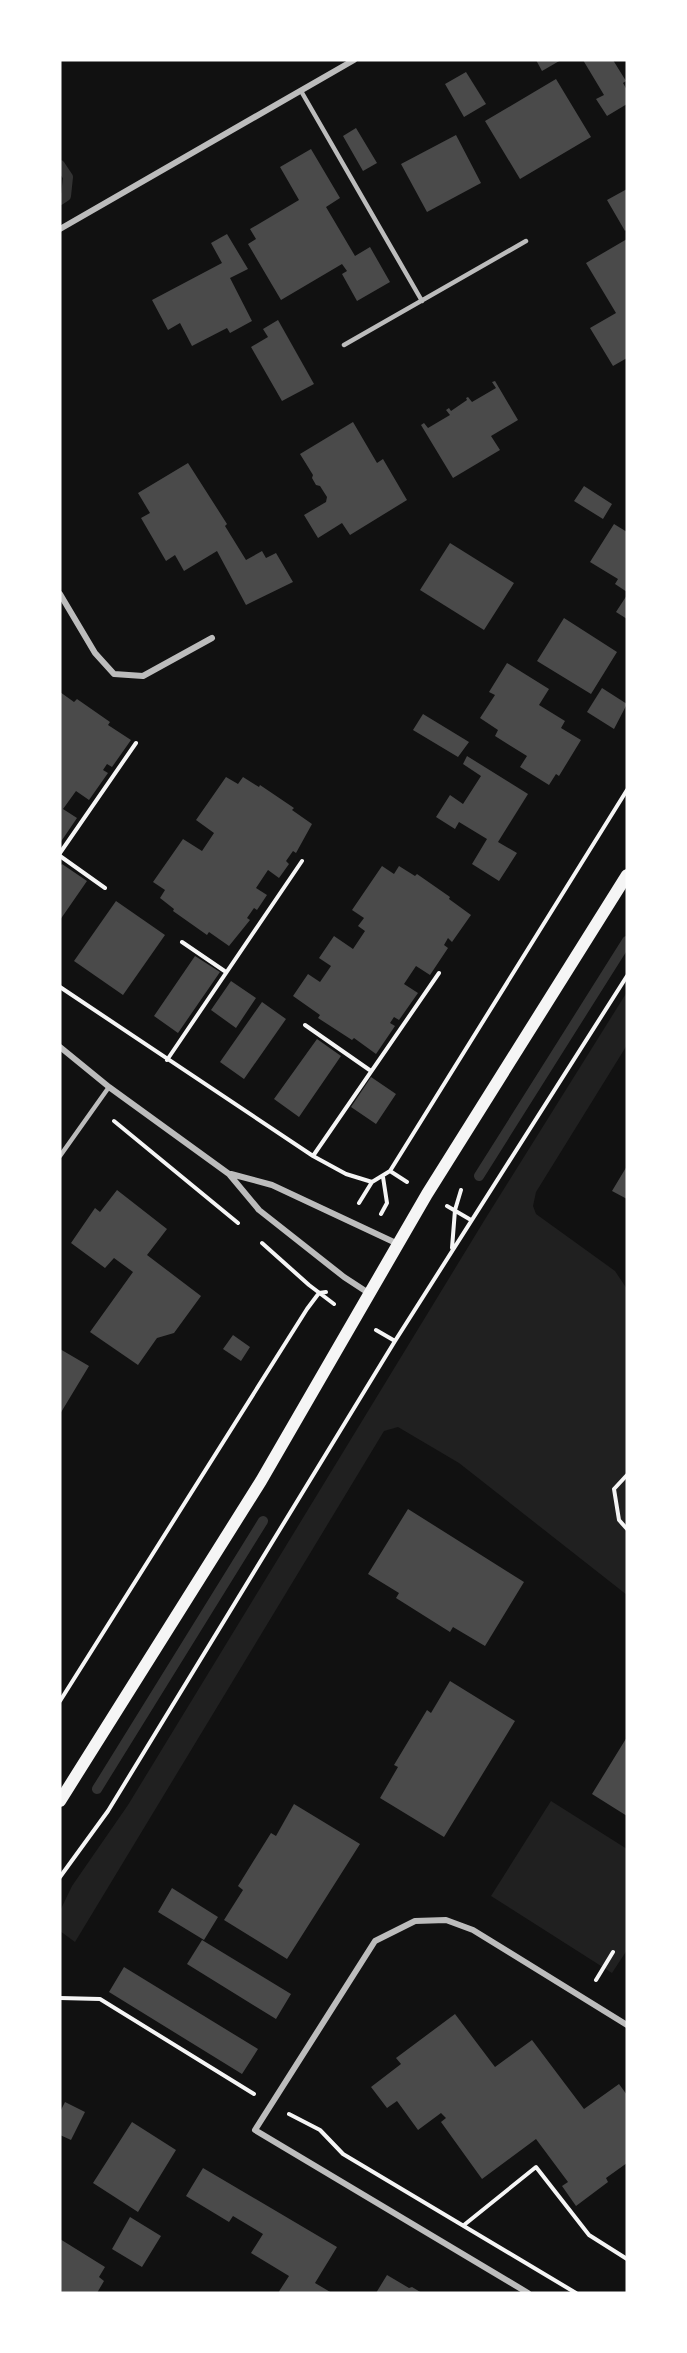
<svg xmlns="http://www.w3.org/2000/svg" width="687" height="2353" viewBox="0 0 687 2353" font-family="'Open Sans',sans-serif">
	<rect width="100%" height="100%" fill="#111"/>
	<path fill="#202020" d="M627,992V1045L536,1192L533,1206L536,1214L615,1271L627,1289V1595L459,1463L398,1427L384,1431L75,1942L60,1931V1911L72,1886L128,1805L487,1216Z
		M551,1801L627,1849V1950L612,1973L491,1896Z"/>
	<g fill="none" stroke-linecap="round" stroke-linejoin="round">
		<path stroke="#333" stroke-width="10" d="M60,165L68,177L66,196L60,200
			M479,1176L627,941
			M97,1789L263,1521"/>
	</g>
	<path fill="#4a4a4a" d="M536,60H561L542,71Z
		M583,60H613L626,81L623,83L627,90V104L607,116L596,99L604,95Z
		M466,72L486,104L464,117L445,84Z
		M556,79L591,137L520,179L485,121Z
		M356,128L377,163L363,171L343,136Z
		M456,135L481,183L427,212L401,164Z
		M311,149L340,198L326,207L355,256L370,247L390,282L357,301L342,274L347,271L342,264L281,300L248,244L256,239L250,229L299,200L280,167Z
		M627,189V229L625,231L607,200Z
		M227,234L248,269L230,278L252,321L230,333L227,328L192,346L180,323L168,330L152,300L222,263L211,243Z
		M627,239V358L613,366L590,328L616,313L586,263Z
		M278,320L314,384L282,401L251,347L268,337L263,329Z
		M495,381L518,420L491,436L500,450L453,478L421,425L424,423L428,428L450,415L446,410L449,408L451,411L467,400L466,398L468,397L472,402L496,388L492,382Z
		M353,422L377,463L383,459L407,500L350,535L342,523L318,538L304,515L326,502L327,497L320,486L316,485L312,478L313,475L300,454Z
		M188,463L227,524L225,526L246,560L262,551L266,558L276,553L293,582L246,605L217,551L184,571L175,555L166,561L141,518L150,513L138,493Z
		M584,486L612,504L603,519L574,501Z
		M614,524L627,532V592L615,584L618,579L590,562Z
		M450,543L514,583L484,630L420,590Z
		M627,595V619L616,612Z
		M564,618L617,652L591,694L537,661Z
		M507,663L549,689L539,705L565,721L561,728L581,740L559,776L556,774L549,785L520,767L527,756L495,736L498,730L480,718L495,695L489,692Z
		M602,688L627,704L614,729L587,712Z
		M60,692L74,702L77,699L110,722L108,725L131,740L112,767L107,764L103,770L108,773L89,800L76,791L63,809L77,818L60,843Z
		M423,714L469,742L458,757L413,730Z
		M467,756L528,794L498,842L517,853L499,881L472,864L487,839L459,822L455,829L436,817L450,795L463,804L481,776L463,764Z
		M226,777L238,784L243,777L259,787L260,785L294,808L292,810L312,824L296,853L293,851L286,861L289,864L279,878L268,870L256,888L267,895L257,910L254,908L247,918L250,920L229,946L209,932L207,935L173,911L174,909L160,898L165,890L153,882L183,839L202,851L214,833L196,820Z
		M62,864L87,881L60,920V867Z
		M382,866L394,874L399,866L415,876L417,874L450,897L449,899L471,915L452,942L448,938L444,945L448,948L430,975L416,966L404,984L418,993L399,1020L394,1017L390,1023L395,1026L376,1054L354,1038L352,1040L318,1018L320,1015L293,996L308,974L320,982L331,966L319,958L334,936L353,949L365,931L358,926L364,918L352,910Z
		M116,901L165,935L123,995L74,961Z
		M195,956L220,972L178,1033L154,1016Z
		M231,981L256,998L236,1028L211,1010Z
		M262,1002L286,1019L244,1079L220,1062Z
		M317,1039L341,1056L299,1117L274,1099Z
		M371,1077L396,1094L376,1124L351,1107Z
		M627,1166V1199L612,1191Z
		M117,1190L167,1229L147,1255L201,1296L174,1333L157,1338L138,1365L90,1332L133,1272L114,1258L105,1268L71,1243L95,1208L100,1212Z
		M233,1335L250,1347L241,1361L223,1349Z
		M60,1349L89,1366L60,1414Z
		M408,1509L524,1582L485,1646L453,1627L450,1632L396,1598L399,1593L368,1574Z
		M450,1681L515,1721L444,1837L380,1798L398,1767L394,1765L427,1710L431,1713Z
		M627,1737V1816L592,1794Z
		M294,1804L360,1844L287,1959L224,1920L243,1890L238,1886L271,1833L276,1836Z
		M172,1888L218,1917L204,1940L158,1912Z
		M202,1940L291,1994L276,2019L187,1964Z
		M124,1967L258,2049L242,2074L109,1992Z
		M455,2014L495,2067L532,2040L584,2109L619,2084L627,2095V2163L606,2178L608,2182L576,2206L562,2186L568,2182L536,2139L482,2179L441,2122L446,2118L441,2113L418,2130L397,2101L387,2108L371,2087L401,2064L396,2058Z
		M65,2102L85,2112L71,2140L60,2135V2112Z
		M132,2122L176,2150L138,2212L93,2183Z
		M203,2168L337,2247L315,2283L332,2293H278L289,2276L251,2253L263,2234L233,2216L229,2222L186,2196Z
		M130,2217L161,2236L142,2267L112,2249Z
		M60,2239L105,2267L99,2277L104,2281L97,2293H60Z
		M387,2275L409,2288L412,2287L422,2293H376Z"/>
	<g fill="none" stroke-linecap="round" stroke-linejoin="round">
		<path stroke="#f5f5f5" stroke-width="4" d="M60,853L136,743
			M60,856L105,888
			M182,942L226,972
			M60,987L313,1156L346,1174L372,1182L390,1171L627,790
			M305,1025L371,1071
			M167,1060L302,861
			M114,1121L238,1223
			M313,1156L439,973
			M390,1171L407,1182
			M359,1203L372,1182
			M447,1206L471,1220
			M381,1214L387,1203L383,1177
			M262,1243L309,1285L334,1304
			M452,1248L455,1210L461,1190
			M376,1330L395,1341
			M627,1475L614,1489L619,1520L627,1529
			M60,1701L307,1309L319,1293L326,1292
			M60,1877L108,1811L395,1341L627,976
			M596,1980L613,1952
			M60,1998L100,1999L254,2094
			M289,2114L320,2130L343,2154L576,2293
			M464,2225L536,2167L589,2235L627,2259"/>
		<path stroke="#bcbcbc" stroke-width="4.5" d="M301,91L422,301
			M344,345L526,241
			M60,1156L109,1087"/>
		<path stroke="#bcbcbc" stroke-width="6" d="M60,229L354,60
			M60,594L95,653L114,674L143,676L212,638
			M60,1047L109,1087L229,1174L259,1210L344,1277L370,1294
			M231,1174L272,1185L398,1244
			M528,2293L255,2130L375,1941L415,1921L446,1920L473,1930L627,2025"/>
		<path stroke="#f5f5f5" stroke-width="12" d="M60,1801L261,1481L427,1194L627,875"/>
	</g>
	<rect width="687" height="2353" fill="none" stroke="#ffffff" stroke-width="123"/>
</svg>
